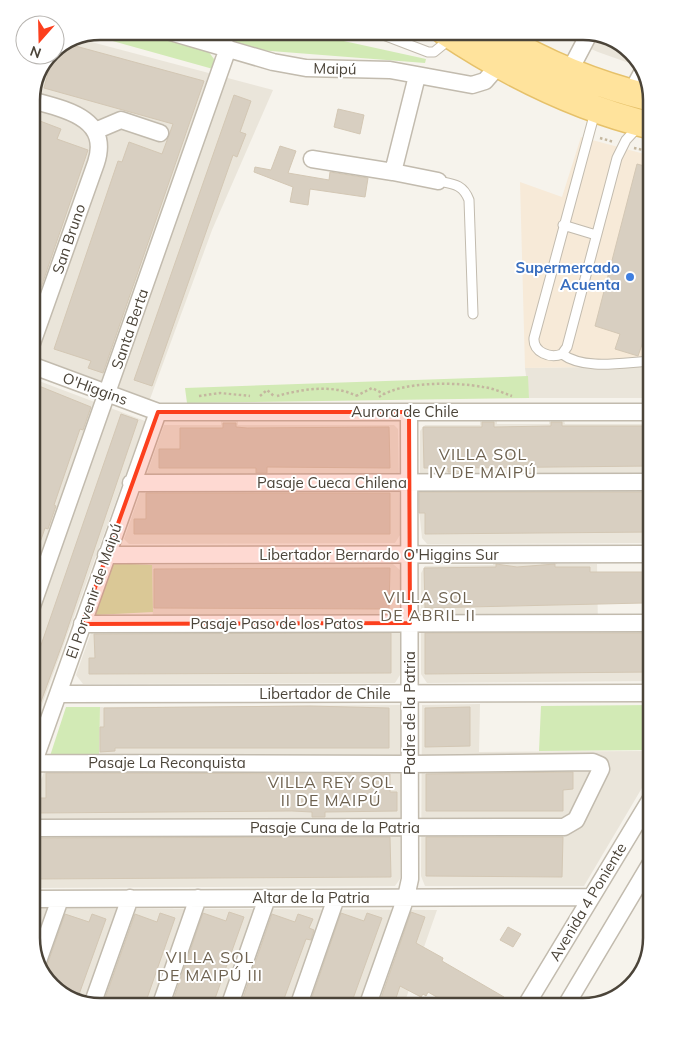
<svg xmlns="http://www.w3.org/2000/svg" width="683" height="1038" viewBox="0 0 683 1038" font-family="Mulish,sans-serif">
	<rect width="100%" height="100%" fill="#f6f3ec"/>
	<path fill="#eae5da" d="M550,31H588L621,43L643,68L598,52Z
		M80,39L273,90L212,230L150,399L31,355V95L51,55H55V48Z
		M652,366V398H529L525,368Z
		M31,378L145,421L31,735Z
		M480,420H497V424H549V421L564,420L565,424H652V543L427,544L422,538L417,490L420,477V431L425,425H480Z
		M221,421H238V425H394L398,429L400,535L395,543L129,544L124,539L164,425H221Z
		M541,559L556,560L557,564H597L598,630H652V681L427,683L421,674V573L425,566L493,565L494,560H509V564H541Z
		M393,564L400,570V675L395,683L83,684L76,675L92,630L153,629L152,565Z
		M480,704L479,752L652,751V771L584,886H425L421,876L422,705Z
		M401,705L400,879L395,886L31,888V807L50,756L98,754L100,707Z
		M31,908L437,910L403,1007H96L62,995L39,968L31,938Z"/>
	<path fill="#f7ead8" d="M581,137L652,156V366L525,368L520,182L562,197Z"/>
	<path fill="#d2eab5" d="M100,31H137L208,51L214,59L213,69L91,35Z
		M188,31H298L426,59L425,63L258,50Z
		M528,376L529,398L187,403L185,388Z
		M112,563L152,565L153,612L95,615Z
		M652,705V750L539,751L541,706Z
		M66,707H100L99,754L50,756Z"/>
	<path fill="#d8cfc1" stroke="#d3c7b4" d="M68,44L204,81L103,373L88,368L91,361L54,349L118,161L122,162L129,142L162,154L173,124L44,88L53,55H55V48Z
		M234,95L251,101L240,132L246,134L237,157L233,155L152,386L134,380Z
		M338,109L364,115L360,134L334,127Z
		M40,121L61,129L57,139L88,150L32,314L31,144Z
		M280,146L296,151L288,173L329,180L330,172L368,178L365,197L310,189L308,205L290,202L293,187L254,172L255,167L271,170Z
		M637,164L652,168V342L644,339L638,356L615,349L620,334L595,326Z
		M39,386L91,407L83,430L80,429L54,505L56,506L48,529L45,528L33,563H31V508L39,485L31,482V420L35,410L31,409Z
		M121,414L138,420L63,642L33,723H31V674Z
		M482,422H494V427L551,426V422H562V426H652V466L459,468V472H448V468H424L423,427H482Z
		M223,423H236V427L247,428L389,427L390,468L267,467V473H256V468H159V449H180V428H223Z
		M419,492H652V532L425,534V513H419Z
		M146,493H390V534H134V519H146Z
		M496,564L517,567L555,564V567H590V572H644V603L425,608L424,568L496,567Z
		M390,568L389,609L154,608V569Z
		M391,633V673L89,674V658H95L94,634Z
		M425,633H652V672L425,674Z
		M310,706L389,708V748H115V751L100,752V727H104V708Z
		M470,707V746L425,747V708Z
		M573,772V789L563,790V811H426V774Z
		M46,773L390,774V792H397V811L325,812V817H312V812L292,811L36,813V798H46Z
		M390,837L391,877L31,879V838Z
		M426,837H563L562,877L426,876Z
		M229,912L244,917L212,1007H171L203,913L226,921Z
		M411,912L425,917L416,943L443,958L442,961L504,997L498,1007H454L428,992L426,996L423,994L421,997L400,986L393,1007H378Z
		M160,913L175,918L144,1007H102L135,914L157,922Z
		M341,913L364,921L367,913L382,918L350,1007L325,1000L323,1007H319L310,1003Z
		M65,914L89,922L92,914L106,919L77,1000L62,995L44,974Z
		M272,914L295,922L298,914L313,919L309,928L314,930L311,940L306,939L281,1007L257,999L255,1007H240Z
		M508,927L521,934L513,947L500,940Z"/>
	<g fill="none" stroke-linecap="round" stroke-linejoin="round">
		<defs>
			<path id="service" d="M373,31L428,52H434L450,39
				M595,112L534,338C533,352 550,359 562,354L567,347L617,158L626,140L639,126
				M438,181C453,184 463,184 469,200L473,314
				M563,225L596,235
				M562,354C585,371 625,362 652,361"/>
			<path id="minor" d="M167,31L273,62L306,68L390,70L472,85L485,81L498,66
				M569,72L590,32
				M631,93L644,69
				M95,131L121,120L160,133
				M312,159L393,172L438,181
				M393,172L417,76
				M31,346L96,163C111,117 63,109 31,100
				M31,365L158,412H652
				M131,483L652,482
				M106,555L652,554
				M31,609L228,48
				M82,624L652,623
				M58,694L652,693
				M31,770L158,412
				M31,828L564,827L576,820L601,769L600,765L593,762L410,764L34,763
				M31,899L591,897
				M37,964L60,899
				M92,1005L130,898
				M160,1007L198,898
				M229,1007L267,898
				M298,1007L336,898
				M367,1007L406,897L410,879L409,412
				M525,1007L652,797
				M565,1007L652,861"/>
			<path id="primary" d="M444,31C507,73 577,108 652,126
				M492,31C541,63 595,84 651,98"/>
		</defs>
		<use href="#service" stroke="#c2bbae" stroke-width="11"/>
		<use href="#minor" stroke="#c2bbae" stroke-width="19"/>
		<use href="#primary" stroke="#e6c16a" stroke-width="29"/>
		<path stroke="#c4b79f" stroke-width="2.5" stroke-dasharray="2.5 2.5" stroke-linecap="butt" d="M600,138L614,142
			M634,148L652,152
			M199,396L220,393L250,396
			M260,396L267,390L275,397
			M277,396C302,389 333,384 357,396
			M356,396L372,388L384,394
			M379,397C402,381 456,382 483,387C493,388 503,393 512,396"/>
		<use href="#service" stroke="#fff" stroke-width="9"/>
		<use href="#minor" stroke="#fff" stroke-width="16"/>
		<use href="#primary" stroke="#ffe39c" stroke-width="26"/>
	</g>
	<path fill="#fc3f1d" fill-opacity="0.2" stroke="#fc3f1d" stroke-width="4" stroke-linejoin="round" d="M158,412H409L410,623L82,624Z"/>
	<circle fill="#3f7fe0" stroke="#fff" stroke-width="2" cx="630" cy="277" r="5"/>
	<g text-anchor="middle" stroke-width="4" stroke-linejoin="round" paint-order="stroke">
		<g font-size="15" fill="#4b4439" stroke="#fff">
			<text transform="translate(335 69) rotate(1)" y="5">Maipú</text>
			<text transform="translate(69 239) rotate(-71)" y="5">San Bruno</text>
			<text transform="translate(130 329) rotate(-71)" y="5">Santa Berta</text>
			<text transform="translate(95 389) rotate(20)" y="5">O'Higgins</text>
			<text x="405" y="417">Aurora de Chile</text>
			<text x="332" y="488">Pasaje Cueca Chilena</text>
			<text x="379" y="560">Libertador Bernardo O'Higgins Sur</text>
			<text transform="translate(94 591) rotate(-71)" y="5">El Porvenir de Maipú</text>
			<text x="277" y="629">Pasaje Paso de los Patos</text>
			<text x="325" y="699">Libertador de Chile</text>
			<text transform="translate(410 713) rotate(-90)" y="5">Padre de la Patria</text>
			<text x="167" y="768">Pasaje La Reconquista</text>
			<text x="335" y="833">Pasaje Cuna de la Patria</text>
			<text x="311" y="903">Altar de la Patria</text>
			<text transform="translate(588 902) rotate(-59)" y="5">Avenida 4 Poniente</text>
		</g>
		<g font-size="15" font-weight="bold" fill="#366cbe" stroke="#fff" text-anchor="end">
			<text x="620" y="273">Supermercado<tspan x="620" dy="17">Acuenta</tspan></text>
		</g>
		<g font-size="16" letter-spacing="1" fill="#6e6250" stroke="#fff">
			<text x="483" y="460">VILLA SOL<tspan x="483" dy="18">IV DE MAIPÚ</tspan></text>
			<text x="428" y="603">VILLA SOL<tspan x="428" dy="18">DE ABRIL II</tspan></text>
			<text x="331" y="788">VILLA REY SOL<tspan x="331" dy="18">II DE MAIPÚ</tspan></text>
			<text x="210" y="963">VILLA SOL<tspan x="210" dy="18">DE MAIPÚ III</tspan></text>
		</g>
	</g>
	<path d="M0 0H683V1038H0ZM100 40H583A60 60 0 0 1 643 100V938A60 60 0 0 1 583 998H100A60 60 0 0 1 40 938V100A60 60 0 0 1 100 40Z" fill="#fff" fill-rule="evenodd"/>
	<path fill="none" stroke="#4b4439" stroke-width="2.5" d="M100 40H583A60 60 0 0 1 643 100V938A60 60 0 0 1 583 998H100A60 60 0 0 1 40 938V100A60 60 0 0 1 100 40Z"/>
	<g transform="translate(40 40) rotate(200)"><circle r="24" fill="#ffffff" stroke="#b7b4b0"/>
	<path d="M0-4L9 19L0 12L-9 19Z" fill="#fc3f1d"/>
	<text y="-8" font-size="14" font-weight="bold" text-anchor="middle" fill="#4b4439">N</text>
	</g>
</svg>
